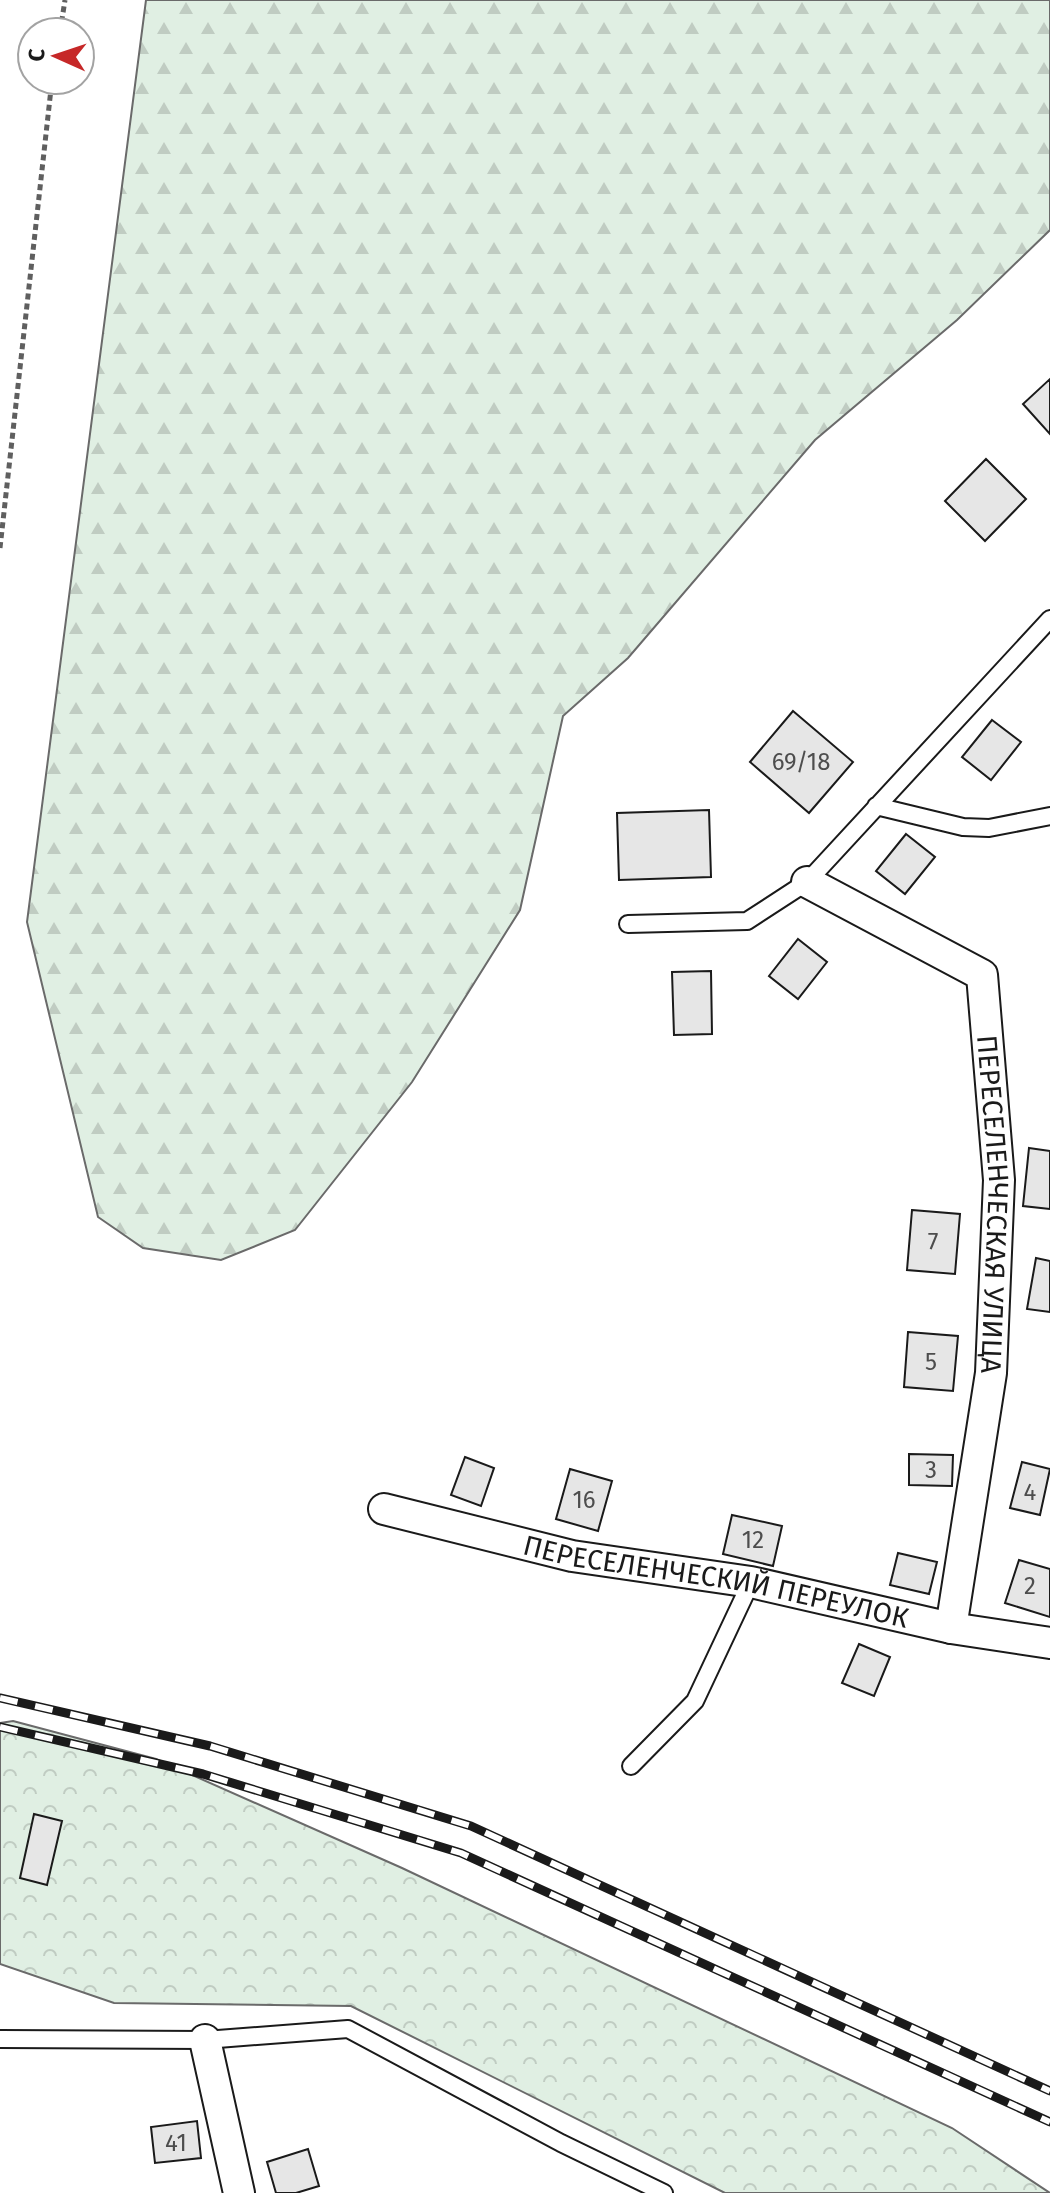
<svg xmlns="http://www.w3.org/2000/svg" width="1050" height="2193" viewBox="0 0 1050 2193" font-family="'Fira Sans',sans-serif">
	<defs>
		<pattern id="forest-firs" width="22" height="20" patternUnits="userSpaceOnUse" patternTransform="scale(2)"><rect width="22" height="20" fill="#e0efe3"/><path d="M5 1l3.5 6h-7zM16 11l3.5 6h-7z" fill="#c0ccc2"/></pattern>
		<pattern id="park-crowns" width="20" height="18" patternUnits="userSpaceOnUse" patternTransform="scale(2)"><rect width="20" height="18" fill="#e0efe3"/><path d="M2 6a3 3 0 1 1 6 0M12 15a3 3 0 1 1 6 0" fill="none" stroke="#c0ccc2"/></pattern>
	</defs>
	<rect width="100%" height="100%" fill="#fff"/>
	<path fill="url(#forest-firs)" stroke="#6a6a6a" stroke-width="2" d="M146,0H1050V230L957,320L815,440L628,658L563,716L520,910L412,1082L295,1230L221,1260L143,1248L98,1217L27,922Z"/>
	<path fill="url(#park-crowns)" stroke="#6a6a6a" stroke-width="2" d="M13,1721L156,1759L402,1868L952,2128L1050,2193H725L351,2006L114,2003L0,1964V1723Z"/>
	<path fill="#e6e6e6" stroke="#1a1a1a" stroke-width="2" d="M1050,379V434L1023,404Z
		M986,459L1026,499L985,541L945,501Z
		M793,711L853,762L809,813L750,762Z
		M992,720L1021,742L991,780L962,757Z
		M709,810L711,877L619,880L617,813Z
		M906,834L935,857L905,894L876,871Z
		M798,939L827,962L798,999L769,976Z
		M711,971L712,1034L674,1035L672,972Z
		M1029,1148L1050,1151V1209L1023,1206Z
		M912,1210L960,1214L955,1274L907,1270Z
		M1036,1258L1050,1261V1312L1027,1309Z
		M908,1332L958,1336L953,1391L904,1387Z
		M909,1454L953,1455L952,1486L909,1485Z
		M465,1457L494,1468L481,1506L451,1495Z
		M1022,1462L1050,1469L1040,1515L1010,1508Z
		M570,1469L612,1481L598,1531L556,1519Z
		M732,1515L782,1526L773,1566L723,1554Z
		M898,1553L937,1562L929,1594L890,1585Z
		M1019,1560L1050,1569V1617L1005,1603Z
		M859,1644L890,1657L874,1696L842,1683Z
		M34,1814L62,1821L47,1885L20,1878Z
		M197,2121L201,2158L155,2163L151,2127Z
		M308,2149L319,2186L296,2193H276L267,2162Z"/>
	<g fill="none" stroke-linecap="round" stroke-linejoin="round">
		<defs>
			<path id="service" d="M876,806L963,827L989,828L1050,816
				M628,924L747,921L807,882L1050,619
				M631,1766L695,1701L751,1582
				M0,2039L205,2040L348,2029L561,2143L664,2193"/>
			<g id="minor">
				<path id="s1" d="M807,882L982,975L999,1180L991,1373L951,1628"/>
				<path id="s2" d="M384,1509L572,1556L751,1582L951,1628L1050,1643"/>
				<path d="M205,2040L239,2193"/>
			</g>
		</defs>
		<use href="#service" stroke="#1a1a1a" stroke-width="20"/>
		<use href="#minor" stroke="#1a1a1a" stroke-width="34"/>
		<path stroke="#5f5f5f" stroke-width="5" stroke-dasharray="6 4" stroke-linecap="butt" d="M60,32L65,0
			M0,548L52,80"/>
		<use href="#service" stroke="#fff" stroke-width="16"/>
		<use href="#minor" stroke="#fff" stroke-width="30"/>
		<defs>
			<path id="rail" d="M0,1698L210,1746L471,1826L1050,2091
				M0,1727L203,1774L461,1853L1050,2122"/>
		</defs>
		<use href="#rail" stroke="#1a1a1a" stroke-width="9"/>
		<use href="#rail" stroke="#fff" stroke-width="6" stroke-dasharray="18" stroke-linecap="butt"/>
	</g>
	<g text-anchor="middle" stroke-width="6" stroke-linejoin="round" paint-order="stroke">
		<g font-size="24" fill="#4d4d4d">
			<text x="801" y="770">69/18</text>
			<text x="933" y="1250">7</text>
			<text x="931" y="1370">5</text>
			<text x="931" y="1478">3</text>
			<text x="1030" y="1500">4</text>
			<text x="584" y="1508">16</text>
			<text x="753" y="1548">12</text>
			<text x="1030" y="1594">2</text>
			<text x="176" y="2151">41</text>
		</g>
		<g font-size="28" fill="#1a1a1a" stroke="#fff">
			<text dy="10" stroke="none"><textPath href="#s1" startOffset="428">ПЕРЕСЕЛЕНЧЕСКАЯ УЛИЦА</textPath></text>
			<text dy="10" stroke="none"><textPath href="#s2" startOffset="340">ПЕРЕСЕЛЕНЧЕСКИЙ ПЕРЕУЛОК</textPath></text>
		</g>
	</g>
	<g transform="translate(56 56) rotate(273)"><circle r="38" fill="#ffffff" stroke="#a3a3a3" stroke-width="2"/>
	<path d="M0-6L14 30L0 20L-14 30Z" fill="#c62828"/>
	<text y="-12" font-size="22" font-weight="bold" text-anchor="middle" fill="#1a1a1a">С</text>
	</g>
</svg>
